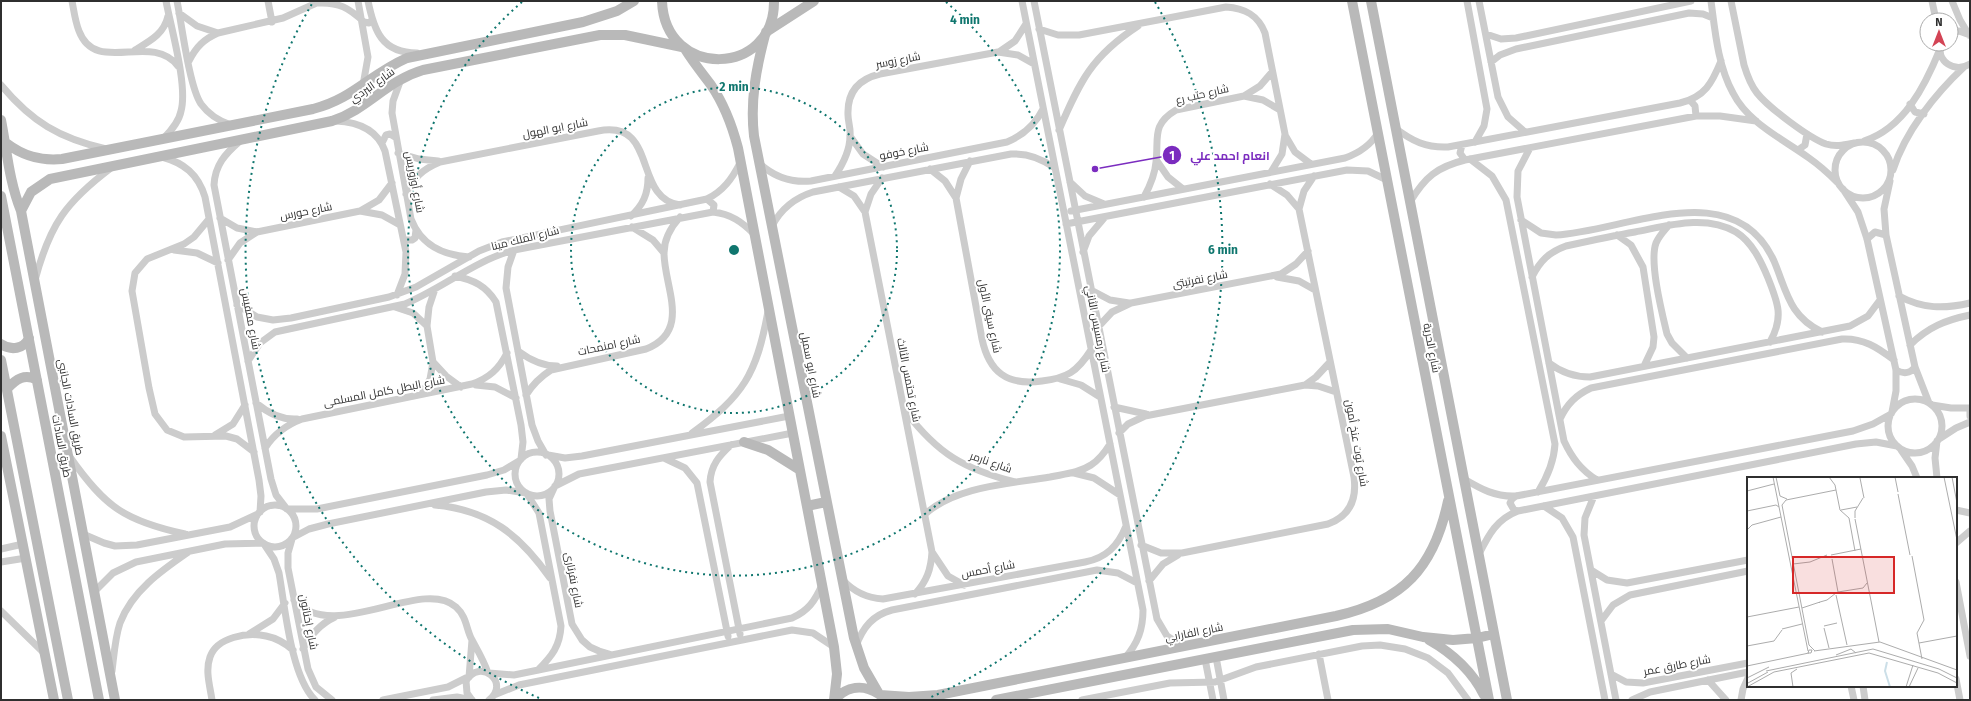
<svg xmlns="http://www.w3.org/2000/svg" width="1971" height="701" viewBox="0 0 1971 701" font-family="'Fira Sans',Cairo,sans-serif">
	<rect width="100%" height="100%" fill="#fff"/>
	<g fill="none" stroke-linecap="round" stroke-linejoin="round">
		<path stroke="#ccc" stroke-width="7" d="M72,1C74,11 75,21 79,31C96,76 151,31 178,66
			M177,1C182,25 189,86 201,104C209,115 219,121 231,125
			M268,1L272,22
			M358,1L368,57L363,85
			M368,1C374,31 382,53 417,53
			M1022,1L1143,610C1143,629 1138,643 1125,658
			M1034,1L1157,619L1167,636L1182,646
			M1467,1L1487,109L1484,126L1475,142
			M1479,1L1498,97L1508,117L1525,132
			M1711,1C1715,31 1718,66 1733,93C1748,123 1783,139 1809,158C1819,165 1828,173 1837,182
			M1731,1L1744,65C1747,75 1750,84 1757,93C1768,107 1809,138 1826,144C1836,147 1844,145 1854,143
			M1932,1L1936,20
			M1952,1L1960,20L1969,35
			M318,3C339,2 349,8 364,22L369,23L372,20
			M179,13L197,26L218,33
			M1039,29L1058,35H1079L1226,7C1245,8 1258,15 1265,33L1285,134L1282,154L1271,172
			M1951,33L1959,31L1970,35
			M1486,34L1501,39L1516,38L1691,1
			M1941,44C1936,62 1955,73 1970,64
			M135,50C150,41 164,34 168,16
			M999,52L1015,41L1026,24
			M189,61C196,47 204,39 218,33L283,18L321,1
			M1491,62L1500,55L1516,49L1689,13L1703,14L1713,18
			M401,79L393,101L392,113L411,219C421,245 442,255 469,257
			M1,85C32,122 59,138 106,149
			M1244,96L1263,100L1280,110
			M1690,100L1695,106L1696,116
			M1910,104L1915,112L1924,114
			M336,121C358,122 377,129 385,151L406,252L405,274L397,295
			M1395,128C1412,141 1426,148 1448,147L1680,103C1705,97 1712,83 1721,61
			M1059,130C1080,81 1092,56 1138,26
			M1285,135L1295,152L1311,164
			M850,136L863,154L883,167
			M163,139C171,131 179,122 181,111C188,86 171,28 166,1
			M240,141C225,154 215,165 214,185L271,479L276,495L286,508
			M1864,141C1904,128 1925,86 1940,49
			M1835 170a28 28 0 1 1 56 0a28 28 0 1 1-56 0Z
			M382,143L386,135L390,134L395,137
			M1462,145L1460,153L1465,160
			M1530,148L1518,171L1517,197L1564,441C1572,458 1581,470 1597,480
			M1798,150L1805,145L1807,134
			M398,153L419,159L438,161
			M162,157C184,163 198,174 205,197L259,480L261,496L260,512
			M1470,159L1492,176L1506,200L1555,444C1554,462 1548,476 1538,492
			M1157,161L1168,177L1183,189
			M759,163C774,177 790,183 811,181L1007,142C1024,135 1035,125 1043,109
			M930,169L945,181L956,198L982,339C989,372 1007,386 1042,381C1067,378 1077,372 1091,350
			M1893,170C1905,132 1935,94 1964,67
			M835,176C843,164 850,151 850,136C851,129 848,122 848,115C847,92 859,79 880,74L998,52L1018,55L1034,64
			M1890,181L1884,209L1886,235L1915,367L1929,403
			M1070,182L1085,196L1104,204
			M1270,184L1287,195L1299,209
			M839,187L854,196L865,212L932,552C931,569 927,581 915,594
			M1843,189L1858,212L1867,239L1896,370V391L1892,412
			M406,194C413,178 423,169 440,162L598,131C659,119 632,198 680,205
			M1144,197C1150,186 1155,175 1156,162C1159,138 1151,125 1176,110L1244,96L1260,86L1272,72
			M956,198L961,179L970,161
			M707,199L714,205L713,212
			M1410,202C1425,177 1437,167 1465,160L1696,116H1720L1756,121
			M360,211L382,215L400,225
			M1071,211L1345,158C1359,153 1370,146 1378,133
			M865,212L871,194L882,178
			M631,216C643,205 648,194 648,178
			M220,218L237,228L257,232L360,211L379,200L392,183
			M209,219L194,237L184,244L147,259L135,273L132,291L149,388L155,414L167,430L184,437L226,436L237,439L254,452
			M1521,220L1541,233L1556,235C1626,231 1734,173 1774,261C1787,292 1789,316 1822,332
			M1066,224L1347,170L1368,171L1387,180
			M1669,225C1664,231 1659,236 1656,243C1649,262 1662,313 1667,334L1672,343L1687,358
			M772,226C781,209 794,198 813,192L1011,154C1028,153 1041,158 1055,168
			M632,227L653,240L664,253
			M1617,235L1631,245L1643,267L1654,337L1653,347L1644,366
			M1867,239L1875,232L1886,235
			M404,240H412L415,238L416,230
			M174,250L197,253L218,263
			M514,250L508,267L506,288L532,425L538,441L546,455
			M1083,252L1089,236L1105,217
			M228,260L240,243L257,232
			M455,276C474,280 486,286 496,302L521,425L523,442L521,459
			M1277,277L1299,281L1315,290
			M1532,277C1540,261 1549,252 1566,246C1589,241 1612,236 1635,232C1667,226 1705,214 1736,232C1752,242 1761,261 1768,278C1778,303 1784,317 1770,342
			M35,280C50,224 66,202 111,168
			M1091,290L1110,300L1129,303
			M1899,296C1923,309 1944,309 1970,303
			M237,305L257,317L273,320L291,318L389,297L416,287L479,251L502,242L707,199C723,191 732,179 740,163
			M395,307L413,313L427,326
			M1098,327L1112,312L1131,303L1281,274L1296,264L1308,251
			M1910,345C1928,327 1946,320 1970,315
			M518,351C530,360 542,366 557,366
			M248,361L260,343L275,332L405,304C443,288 474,261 514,250L713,212C731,214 742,222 754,234
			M433,362L446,376L461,387
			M1549,363C1562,373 1574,377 1590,377L1850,326L1868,316L1880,300
			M1896,370C1903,374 1910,374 1915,367
			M1060,379L1081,385L1100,397
			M476,385L495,387L516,398
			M1305,385L1316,377L1330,362
			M422,394L430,379L433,362L427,326L429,307L435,289
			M526,395C533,384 540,377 551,370L646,349C692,331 664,287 664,253C664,240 671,227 680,217
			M1888 426a27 27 0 1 1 54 0a27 27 0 1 1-54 0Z
			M256,403C268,413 281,420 297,419
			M1932,405L1951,408H1970
			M1114,407L1146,414
			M1970,410V416
			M906,412C938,454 964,469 1015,482
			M1560,419C1567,404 1576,395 1591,388L1842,339C1863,338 1877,347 1894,360
			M692,433C743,396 757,374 768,311
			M1119,433L1128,424L1145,416L1305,385L1318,386L1336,392
			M215,435L233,424L245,405
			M1939,439L1956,428L1970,422
			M731,445C719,456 711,465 710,482L740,634
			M265,448C274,434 286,425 302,419L472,384C489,378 499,369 507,353
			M1901,450L1912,466L1917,478
			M515 474a22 22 0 1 1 44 0a22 22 0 1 1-44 0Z
			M548,455L565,458L582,456L789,416
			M70,457C105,507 125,521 185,534
			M664,458L685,468L697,483L728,636
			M1074,473L1094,478L1120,495
			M1937,478L1935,458L1937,441
			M1464,479C1481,489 1495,497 1516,496L1853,431L1873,424L1891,414
			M555,486L579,474L793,433
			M554,488L549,499L550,511L572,624L582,640L590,647L599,651L609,654
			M527,494L539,513L561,626C560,646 552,656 538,670
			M1516,496L1512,499L1510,503L1514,510L1518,511
			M1594,496L1585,518L1584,535L1616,700
			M435,505C489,510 520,535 550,578
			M254 526a21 21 0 1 1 42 0a21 21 0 1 1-42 0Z
			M1544,506L1562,518L1573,537L1605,700
			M287,509H317L487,475L504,470L519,461
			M1956,510L1970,513
			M925,514C957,486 1009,484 1050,477C1064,474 1079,473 1091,465C1099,460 1105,452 1110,444
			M83,534L104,543L115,546L137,545L230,527L258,514
			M292,538L309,529L328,524L486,492L506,490L526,493
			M292,539L288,553V568L308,669L316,687L332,700
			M1956,543L1970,531
			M264,544L274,559L279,573C285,607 291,677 315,700
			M1141,545L1161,553H1182L1328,524C1350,516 1357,499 1354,477L1299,209L1304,191L1314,176
			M1,549L23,544
			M932,552L948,576L964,585
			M1479,554C1489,534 1497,519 1518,511L1856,444L1876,442L1897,446
			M1,562L26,558
			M1591,570L1607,580L1627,583L1748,560
			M843,580C854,592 867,598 883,599L1085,562C1106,558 1118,546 1126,526
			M1149,581L1163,564L1178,555
			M1956,582L1970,656
			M95,591L113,573L136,562L225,544L263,543
			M294,600C333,645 422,576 456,607C467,617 466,629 472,640C478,651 484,661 488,673
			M1,611L45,654
			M1601,621L1613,605L1630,595L1748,571
			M249,634L273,619L285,603
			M856,646C863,627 873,615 892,610L1097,570L1118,573L1137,583
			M303,649C311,634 320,624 335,617
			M1319,654L1328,700
			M1216,657L1224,700
			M1205,659L1213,700
			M112,671C114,655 115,638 120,623C132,591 161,571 187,553
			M489,673L514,675L792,618C808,611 815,601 822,585
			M1611,674L1626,682L1643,683L1748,663
			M469,677L472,640
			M1956,679L1960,700
			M1708,680L1726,700
			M1851,686L1854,700
			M1863,686L1865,700
			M494,695L519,685L792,630L813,633L834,647
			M212,700C210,686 205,671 210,657C217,637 247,632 266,636C276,638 285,643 293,650
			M383,700L448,687L468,677
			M433,700L457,697L472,700
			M472,700L467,693L466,681C480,657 511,683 489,700
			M1082,700L1170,683L1215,682L1256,667L1362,646L1380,645L1405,649L1428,658L1448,673L1468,700
			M1632,700L1650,692L1748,672
			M1741,700L1743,689L1748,678"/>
		<path stroke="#b9b9b9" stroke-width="10" d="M662,1C665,80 775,77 774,1
			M1352,1L1489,700
			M1371,1L1507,700
			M766,32L814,1
			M765,35C756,69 750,101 754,136L854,638L864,668L879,694
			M685,49C693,62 702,73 711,85C724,104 732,125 738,148L834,647L837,674L834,700
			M1,120C7,151 9,181 21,211L115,700
			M6,143C23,156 40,161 62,159L313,109C353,99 370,74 407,58L583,22L617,11L634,1
			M1,196L99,700
			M21,211L31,192L50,179L332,121C368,109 386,81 423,70L600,35H625L682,47
			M1,344C11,351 24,349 29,338
			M1,360L68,700
			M7,389C16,379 25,373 37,380
			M1,436L54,700
			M744,442L768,450L800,470
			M807,506L826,502
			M1429,640C1452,653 1472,671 1484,695
			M880,695L909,697L938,695L1336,616C1403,601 1434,568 1448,501
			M834,700C847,686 863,684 879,694
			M996,700L1353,630L1388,629L1423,637L1453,640L1477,638L1494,634"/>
	</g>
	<g fill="none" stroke="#0f766e" stroke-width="2" stroke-dasharray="2 4">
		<circle cx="734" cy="250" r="163"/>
		<path d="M946 2A326 326 0 1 1 522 2"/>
		<path d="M539 698A489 489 0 0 1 313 2M1155 2A489 489 0 0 1 929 698"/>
	</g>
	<g text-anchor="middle" stroke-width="4" stroke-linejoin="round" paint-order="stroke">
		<g font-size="11" fill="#2f2f2f" stroke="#fff">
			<text transform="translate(898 60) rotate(-11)" y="4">شارع زوسر</text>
			<text transform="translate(372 85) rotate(-35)" y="4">شارع البردي</text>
			<text transform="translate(1202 94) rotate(-13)" y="4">شارع حتب رع</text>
			<text transform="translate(555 128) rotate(-11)" y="4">شارع ابو الهول</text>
			<text transform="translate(904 151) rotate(-11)" y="4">شارع خوفو</text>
			<text transform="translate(415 182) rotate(79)" y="4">شارع أوزوريس</text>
			<text transform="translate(306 211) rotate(-11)" y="4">شارع حورس</text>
			<text transform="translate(525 238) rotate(-14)" y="4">شارع الملك مينا</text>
			<text transform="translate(1200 279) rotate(-11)" y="4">شارع نفرتيتى</text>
			<text transform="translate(990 316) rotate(78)" y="4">شارع سيتى الأول</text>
			<text transform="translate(251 319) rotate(79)" y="4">شارع ممفيس</text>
			<text transform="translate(1098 329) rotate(79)" y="4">شارع رمسيس الثاني</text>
			<text transform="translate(609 345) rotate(-12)" y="4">شارع امنمحات</text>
			<text transform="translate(1432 348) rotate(79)" y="4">شارع الحرية</text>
			<text transform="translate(811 365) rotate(79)" y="4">شارع ابو سمبل</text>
			<text transform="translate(909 380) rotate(79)" y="4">شارع تحتمس الثالث</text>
			<text transform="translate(384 391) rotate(-11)" y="4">شارع البطل كامل المسلمى</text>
			<text transform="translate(71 407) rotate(79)" y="4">طريق السادات الجانبى</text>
			<text transform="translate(1357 443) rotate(80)" y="4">شارع توت عنخ أمون</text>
			<text transform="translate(62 446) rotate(79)" y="4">طريق السادات</text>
			<text transform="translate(991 462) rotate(19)" y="4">شارع نارمر</text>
			<text transform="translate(988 569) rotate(-11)" y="4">شارع أحمس</text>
			<text transform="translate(574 580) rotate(79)" y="4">شارع نفرتارى</text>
			<text transform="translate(309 622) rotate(79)" y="4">شارع إخناتون</text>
			<text transform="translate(1194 632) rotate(-11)" y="4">شارع الفارابي</text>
			<text transform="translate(1677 665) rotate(-11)" y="4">شارع طارق عمر</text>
		</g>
	</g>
	<g transform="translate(1747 477)">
		<rect width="210" height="210" fill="#fff"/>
		<path fill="none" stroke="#ccdfe8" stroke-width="2" d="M140,185L138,194L143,210"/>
		<path fill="none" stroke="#acacac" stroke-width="1" d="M26,0L61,174M29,0L33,19L40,22M82,0L88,8L93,33L102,41L108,74M148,0L151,15M197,0L210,63M205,0L210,26M113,1L117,21M0,14L27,7M151,17L163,78M94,33L110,30M0,34L29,28L32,30M108,41V34L116,21M108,42L126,134M0,53L5,48L34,40M84,78L114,72M165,79L177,143L170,156L175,182M85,82L91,115L116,111L120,106M46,87L63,85L80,78M89,118L100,168M73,125L80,123L89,116M55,131L73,125L72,126M126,134L132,165M0,140L52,130M77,149L90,146M77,151L82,171M35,152L55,147M172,166L210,159M0,169L27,164L35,153M62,173H65L64,176H61ZM67,174L133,165L210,193M68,174L62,168L35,28L39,23L89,13M89,178L104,172L109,176M0,189L62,176M19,194L126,172L192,192L210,201M0,201L22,190M1,206L21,195M0,210L27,195L122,176L191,196L210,206M46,210L44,196L50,192M159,210L166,188M162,210L171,191"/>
		<path fill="#d62828" fill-opacity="0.15" stroke="#d62828" stroke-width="2" d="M46,80H147V116H46Z"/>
		<rect width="210" height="210" fill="none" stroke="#2f2f2f" stroke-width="2"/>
	</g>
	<circle cx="734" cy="250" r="6" fill="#0f766e" stroke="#fff" stroke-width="2"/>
	<g font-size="12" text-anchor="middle" font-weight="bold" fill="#0f766e" stroke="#fff" stroke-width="4" stroke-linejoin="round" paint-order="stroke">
		<text x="965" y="24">4 min</text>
		<text x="734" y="91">2 min</text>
		<text x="1223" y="254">6 min</text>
	</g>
	<path fill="none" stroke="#7b2cbf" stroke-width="1.5" d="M1095 169L1172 155"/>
	<g fill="#7b2cbf" stroke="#fff" stroke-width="1.5">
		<circle cx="1095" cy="169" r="4"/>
		<circle cx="1172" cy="155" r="10"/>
	</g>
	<g font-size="12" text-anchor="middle" font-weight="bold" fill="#fff">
		<text x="1172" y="160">1</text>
	</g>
	<g font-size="12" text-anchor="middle" font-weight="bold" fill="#7b2cbf" stroke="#fff" stroke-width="4" stroke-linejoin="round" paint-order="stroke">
		<text x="1230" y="160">انعام احمد علي</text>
	</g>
	<rect width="1971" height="701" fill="none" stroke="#2f2f2f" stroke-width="4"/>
	<g transform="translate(1939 32)"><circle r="19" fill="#ffffff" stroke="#acacac"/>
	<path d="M0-3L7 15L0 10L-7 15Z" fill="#d34455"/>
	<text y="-6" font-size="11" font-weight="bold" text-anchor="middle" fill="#2f2f2f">N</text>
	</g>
</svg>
